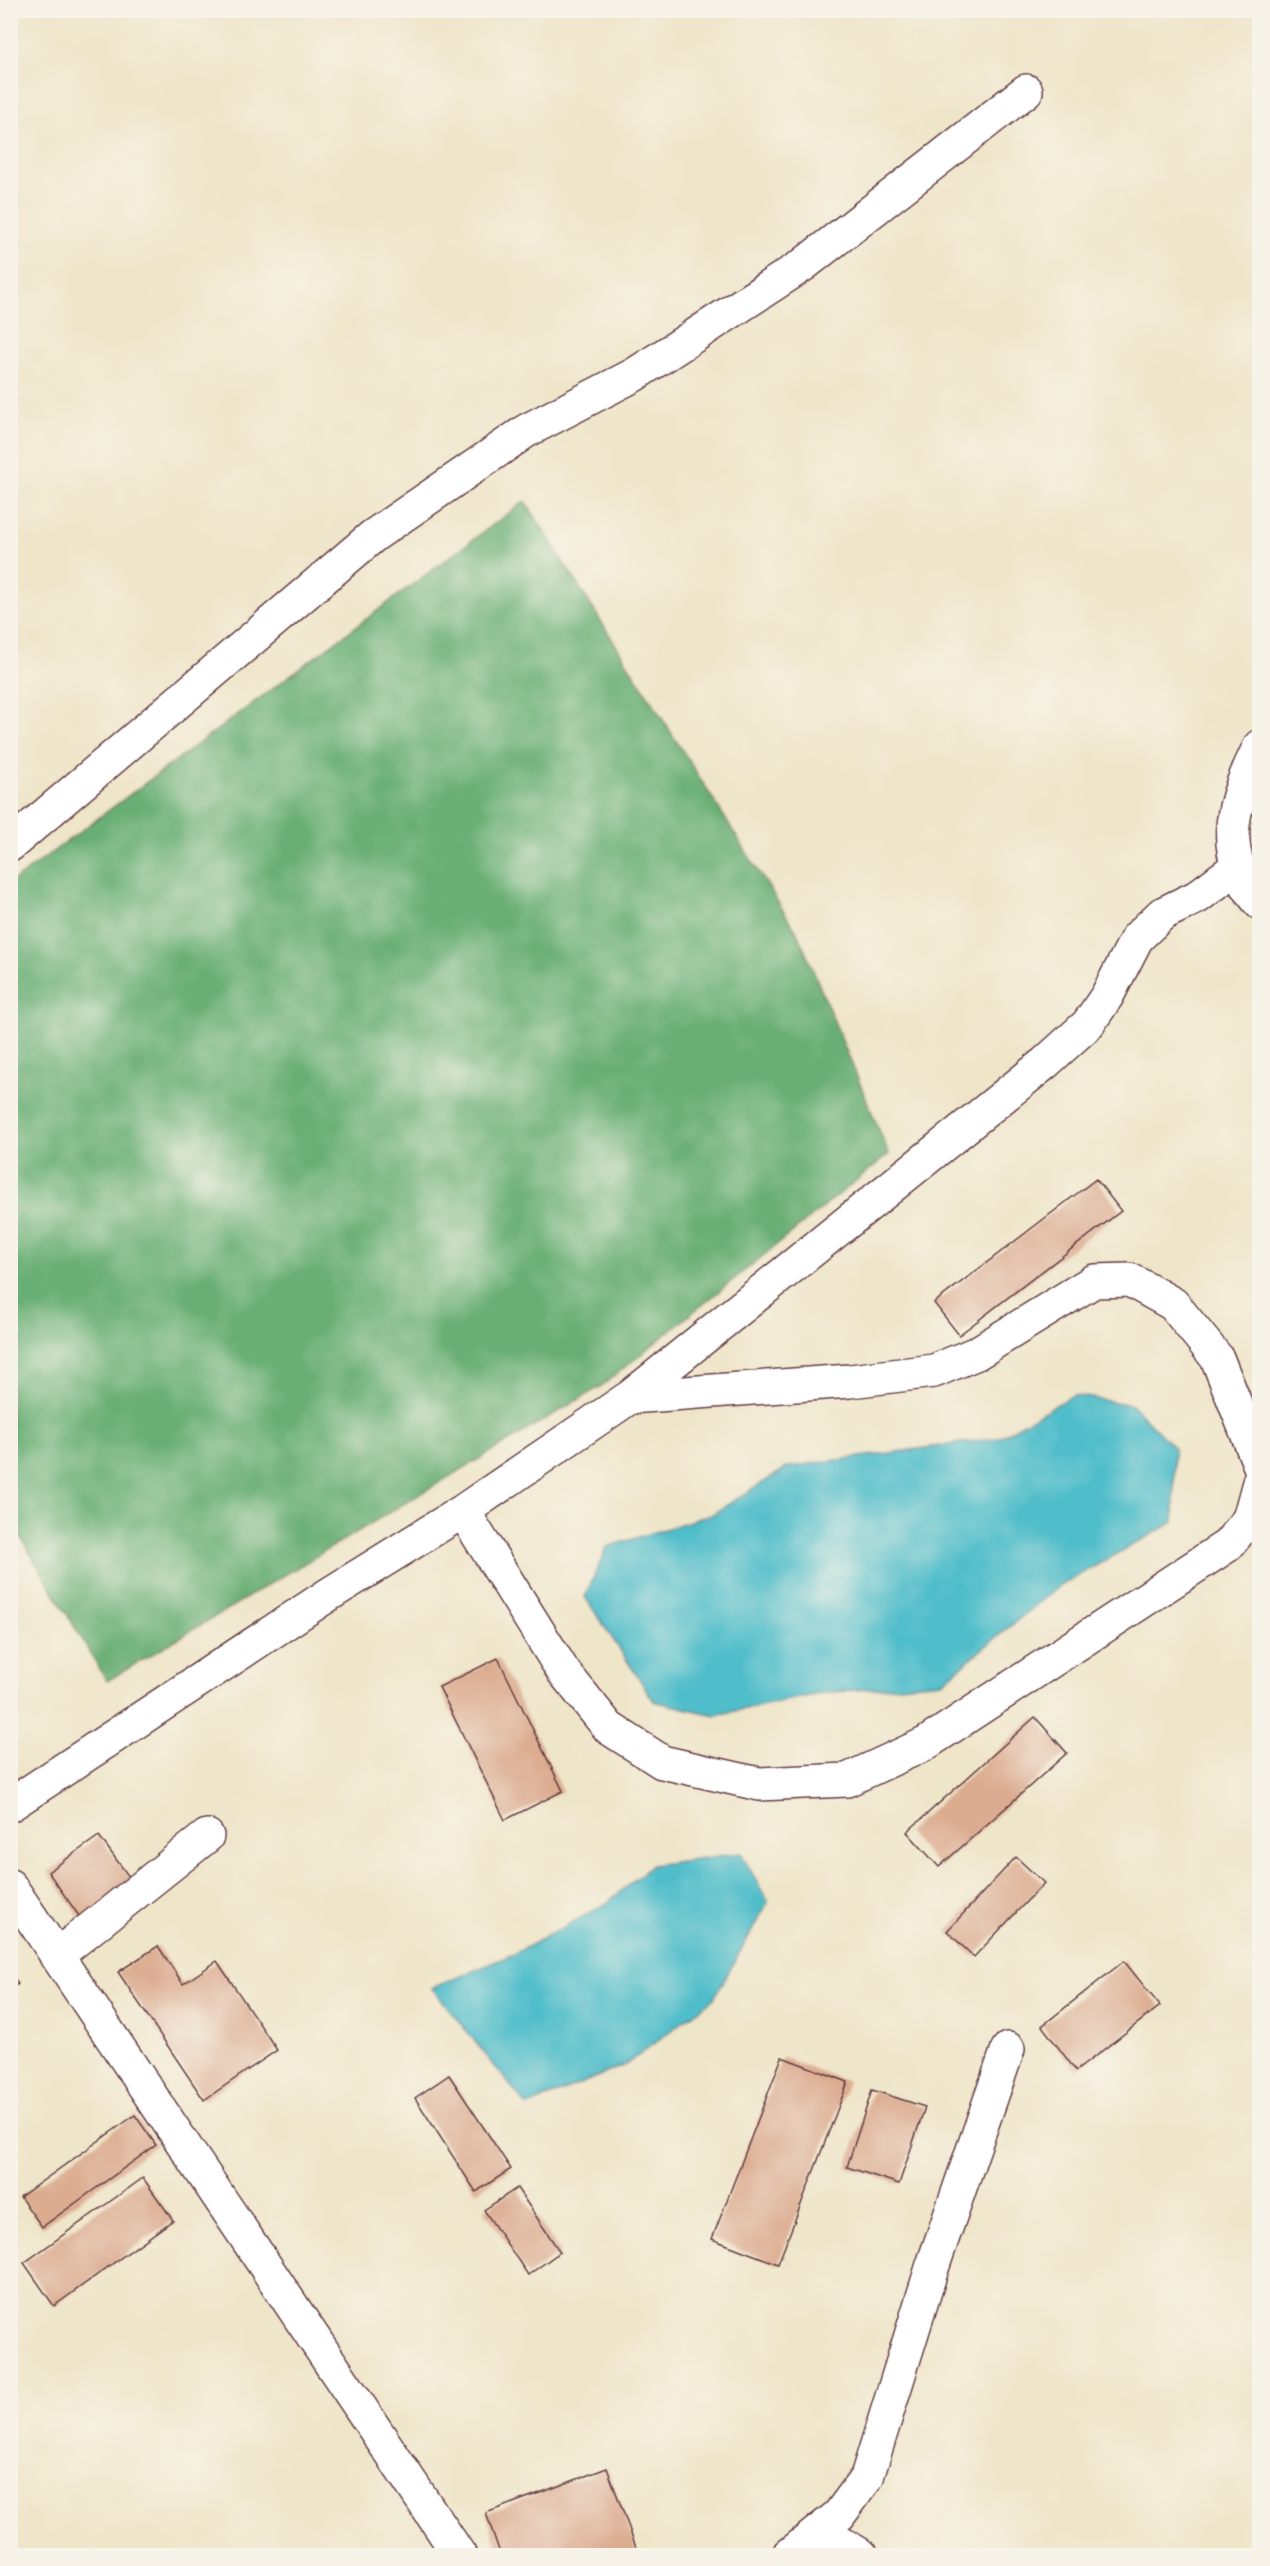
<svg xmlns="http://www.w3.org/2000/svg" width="1270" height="2566" viewBox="0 0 1270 2566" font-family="'Shantell Sans',sans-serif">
	<rect width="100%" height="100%" fill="#f7f3e8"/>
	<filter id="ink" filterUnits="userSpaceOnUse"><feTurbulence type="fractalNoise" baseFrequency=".0167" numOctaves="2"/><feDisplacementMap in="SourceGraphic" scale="12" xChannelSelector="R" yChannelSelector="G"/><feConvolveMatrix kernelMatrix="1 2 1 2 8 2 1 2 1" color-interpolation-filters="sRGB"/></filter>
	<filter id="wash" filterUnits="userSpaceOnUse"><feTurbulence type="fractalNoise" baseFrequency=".008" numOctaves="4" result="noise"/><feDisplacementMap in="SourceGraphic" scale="24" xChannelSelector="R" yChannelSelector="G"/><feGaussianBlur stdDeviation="1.35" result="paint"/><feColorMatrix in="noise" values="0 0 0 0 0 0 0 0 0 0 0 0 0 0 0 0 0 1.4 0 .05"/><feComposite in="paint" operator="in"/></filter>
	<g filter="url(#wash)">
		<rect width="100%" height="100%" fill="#efe5c9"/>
		<path fill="#69af74" stroke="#5a6750" stroke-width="1.5" d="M525,501L798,934L889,1154L603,1385L107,1681L11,1521V883Z"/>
		<path fill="#50bdca" stroke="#4d6e7a" stroke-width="1.5" d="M1073,1395L1132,1405L1174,1448V1522L1059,1586L942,1682L824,1693L715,1715L654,1701L585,1597L607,1547L713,1514L788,1467L998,1438Z
			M741,1853L768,1902L714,1998L625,2065L527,2106L432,1988L514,1954L606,1904L652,1865Z"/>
		<g id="blocks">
			<path fill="#dcac90" d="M1096,1179L1121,1211L959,1335L934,1303Z
				M498,1658L563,1791L505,1820L439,1687Z
				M1035,1717L1067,1753L939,1867L907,1832Z
				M99,1836L138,1889L86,1926L48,1872Z
				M1016,1857L1044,1883L974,1957L947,1931Z
				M158,1946L183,1984L217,1961L277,2050L204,2100L118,1972Z
				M1124,1961L1160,2006L1076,2071L1042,2026Z
				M10,1972L18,1984L10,1989Z
				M782,2057L848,2082L778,2264L712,2239Z
				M449,2075L511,2169L476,2192L415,2098Z
				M872,2090L925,2107L899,2184L847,2167Z
				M135,2115L156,2145L42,2227L20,2197Z
				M143,2178L173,2220L54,2306L24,2263Z
				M517,2188L560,2252L528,2275L484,2210Z
				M607,2468L639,2555L501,2556L486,2513Z"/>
		</g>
	</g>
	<g filter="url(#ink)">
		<use href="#blocks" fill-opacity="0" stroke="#633d43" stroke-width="1.5"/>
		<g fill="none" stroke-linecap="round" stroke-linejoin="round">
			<defs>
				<path id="minor" d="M1260,746C1233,800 1215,851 1260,903
					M10,845L373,536L526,431L634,375L803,265L1026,91
					M630,1397L850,1381L934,1371L977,1353L1094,1281L1130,1280L1173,1304L1217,1358L1260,1466
					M463,1511L563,1671L609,1728L662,1762L759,1784L847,1780L925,1744L1228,1545L1249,1519L1260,1479
					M10,1805L328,1595L463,1511L630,1397L1045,1063L1088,1024L1107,996L1137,938L1162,914L1197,897L1237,867
					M10,1886L460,2556
					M56,1956L207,1836
					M805,2544L837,2541L862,2556
					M788,2556L839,2515L867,2477L932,2268L1008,2049"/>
			</defs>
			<use href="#minor" stroke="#633d43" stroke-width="36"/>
			<use href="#minor" stroke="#fff" stroke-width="33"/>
		</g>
	</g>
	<rect width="1270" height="2566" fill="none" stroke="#f7f3e8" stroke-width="36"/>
</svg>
